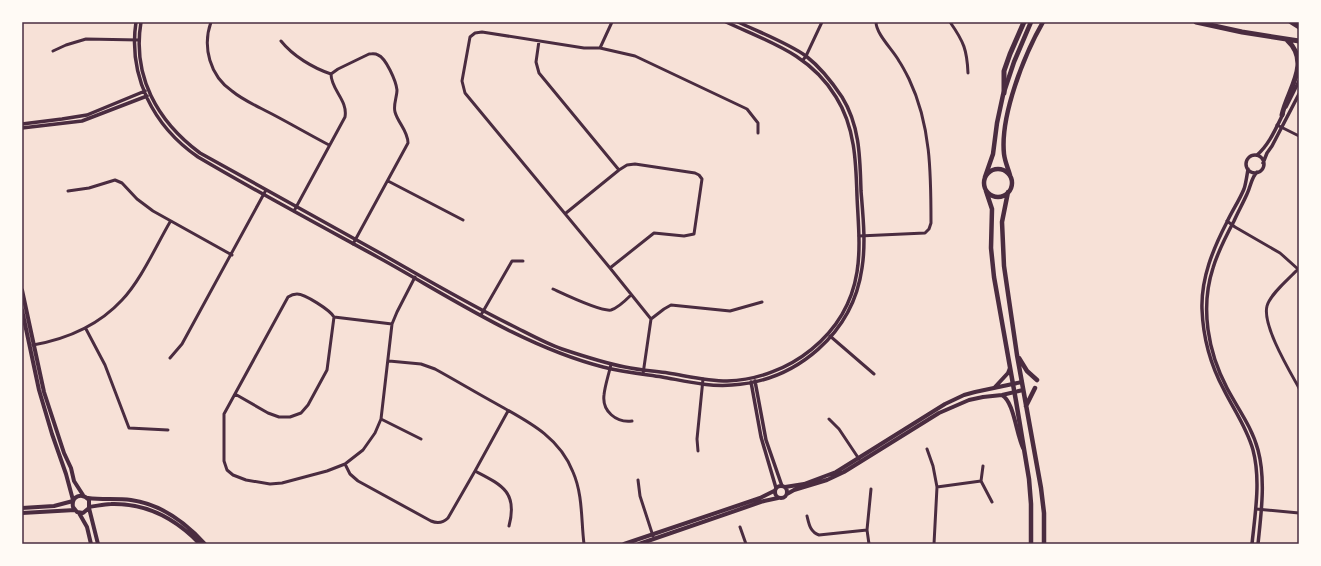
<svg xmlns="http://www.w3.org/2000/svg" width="1321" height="566" viewBox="0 0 1321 566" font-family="Spectral,serif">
	<rect width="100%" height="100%" fill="#f7e1d7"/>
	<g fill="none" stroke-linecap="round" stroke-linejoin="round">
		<path stroke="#4a2c40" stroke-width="3" d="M211,22C202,47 210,76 232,91C244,101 259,107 272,114C291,124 310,135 329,145
			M950,22C964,42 967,50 968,73
			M281,41C293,56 313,68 331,74
			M539,41L536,62L539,73L619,170L627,165L635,164L695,173L699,175L702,179L694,234L684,236L654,233L610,268
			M600,48L612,22
			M53,51L66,45L86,39L139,40
			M803,60L806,56L822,22
			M1277,125L1299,136
			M388,181L463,220
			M68,191L89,188L115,180L122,183L137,199L153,211L232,255
			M294,211L345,117C348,100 331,90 331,74L338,69L369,54C372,54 375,53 378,55C386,58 396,81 397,90C397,97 393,105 395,112C398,123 408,131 408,143L353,244
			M566,213L619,170
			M1227,221L1235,227L1280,253L1299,270
			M859,236L925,233L929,229L931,223C931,174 931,125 909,79C906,73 903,67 899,61C893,50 876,34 876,22
			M1298,269C1290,278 1270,294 1267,306C1262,325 1289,370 1299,388
			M553,289C564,294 601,312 611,310C618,308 626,300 631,295
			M481,315L512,261H523
			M651,319L664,309L671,305L730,311L762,302
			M392,324L334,317C330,310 305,294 297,294C293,294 291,295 288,297L224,414V461L227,470L233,475L246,480L270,484L282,483L327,471L345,464L363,450L375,433L381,419L392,324L397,312L415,277
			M86,329L105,365L129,428L168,430
			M830,336L874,374
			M33,345C67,339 98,326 122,300C141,280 156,246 170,222
			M170,358L182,344L266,190
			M389,361L421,364L435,369C455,380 475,392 495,403C527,421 559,436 573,472C583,495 581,520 584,544
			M611,364C609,374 605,385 604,395C602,411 616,423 632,421
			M643,374L651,319L610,268L465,93L462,81L470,37L475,33L482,32L584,48H600L635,56L747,109L758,123V133
			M235,394L268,413L279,417H290L301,413L308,405L327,370L334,317
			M381,419L421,439
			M829,419L839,429L859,459
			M927,449L933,466L937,487L934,544
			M698,451L697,439L703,379
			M345,464L350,474L358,481L431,521C438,524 443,523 448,518L475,471L508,411
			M983,466L981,481L992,502
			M475,471C502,485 518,492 509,526
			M638,480L640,496L653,536
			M937,487L981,481
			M1256,509L1299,513
			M807,516C809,524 810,532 819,535L867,530
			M740,527L746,544
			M869,544L867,530L871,489"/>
		<path stroke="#4a2c40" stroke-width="3.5" d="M136,22C128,76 153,126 198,157C259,193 321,226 383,260C453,299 525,347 603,367C623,372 642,374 662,377C685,381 709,387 732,385C797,381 853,333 862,268C866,243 863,216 861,191C860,158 860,126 842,97C832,82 820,67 806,56C788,43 759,32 738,22
			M141,22C132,76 157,121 200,153C260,186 320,220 380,253C424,278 468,304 513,326C529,334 545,343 562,349C583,356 604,363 625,367C639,370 653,371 668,373C687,376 707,381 727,381C789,379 847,335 857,272C861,247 858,221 857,196C856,162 855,127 836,97C810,54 769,42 726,22
			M1286,107L1299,81
			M22,124L62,119L87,115L145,91
			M22,128L82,121L147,96
			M1257,155C1269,145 1276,128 1283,114
			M1246 164a9 9 0 1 1 18 0a9 9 0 1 1-18 0Z
			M1263,163L1267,153L1272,146L1299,94
			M1248,169C1247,175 1246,183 1244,189C1239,201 1232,211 1227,222C1213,249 1201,278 1202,309C1203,337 1211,366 1224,390C1234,410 1247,428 1253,450C1261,480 1255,514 1252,544
			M1257,172C1251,178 1251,186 1247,194C1243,203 1238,212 1234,221C1226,236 1218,251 1213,268C1200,308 1208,352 1227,388C1238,409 1252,427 1258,450C1266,480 1261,514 1258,544
			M755,381L766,440L782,486
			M751,382L761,437L776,488"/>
		<path stroke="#4a2c40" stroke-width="4" d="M22,290L44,392L64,453L71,468L74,481L83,495
			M22,310L39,390L52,434L66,474L73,500
			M995,387L1008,373L1010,368
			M1002,395C1014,402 1016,433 1023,448
			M775 492a6 6 0 1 1 12 0a6 6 0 1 1-12 0Z
			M785,487L804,484L836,472L945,404L964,395L975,392L1022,382
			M787,494L794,490L827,480L844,472L939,413L969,400L983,397L1002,395L1023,390
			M88,498C102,500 117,498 131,500C160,504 186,523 205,544
			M89,507C97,506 104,504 111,504C146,503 176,519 200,544
			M22,508L54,506L73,501
			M89,508L83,513L77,512L73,507C71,496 82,492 89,500V508L98,544
			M22,513L75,510
			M79,513L87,527L91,544
			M624,544L760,498L774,491
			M639,544L764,501L778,498"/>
		<path stroke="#4a2c40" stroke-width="4.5" d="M984 183a14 14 0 1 1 28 0a14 14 0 1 1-28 0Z
			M1010,175C1008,168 1005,162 1004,154C1000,116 1024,55 1043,22
			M985,177L993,154L997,123L1003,95L1014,62L1031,22
			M986,191L992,209L991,248L994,277L1016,401L1029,479L1031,504V544
			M1008,192L1002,222L1004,266L1017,355L1041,488L1044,513V544
			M1019,358L1027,371L1037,380
			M1026,406L1035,388"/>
		<path stroke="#4a2c40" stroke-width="5" d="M1196,22L1242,32L1299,41
			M1291,22L1299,27
			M1004,93V71L1010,54L1024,22
			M1282,115C1287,90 1312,63 1287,40"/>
	</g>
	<rect width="1321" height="566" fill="none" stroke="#fffaf5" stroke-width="46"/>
	<rect x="23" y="23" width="1275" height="520" fill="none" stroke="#4a2c40" stroke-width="1.5"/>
</svg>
